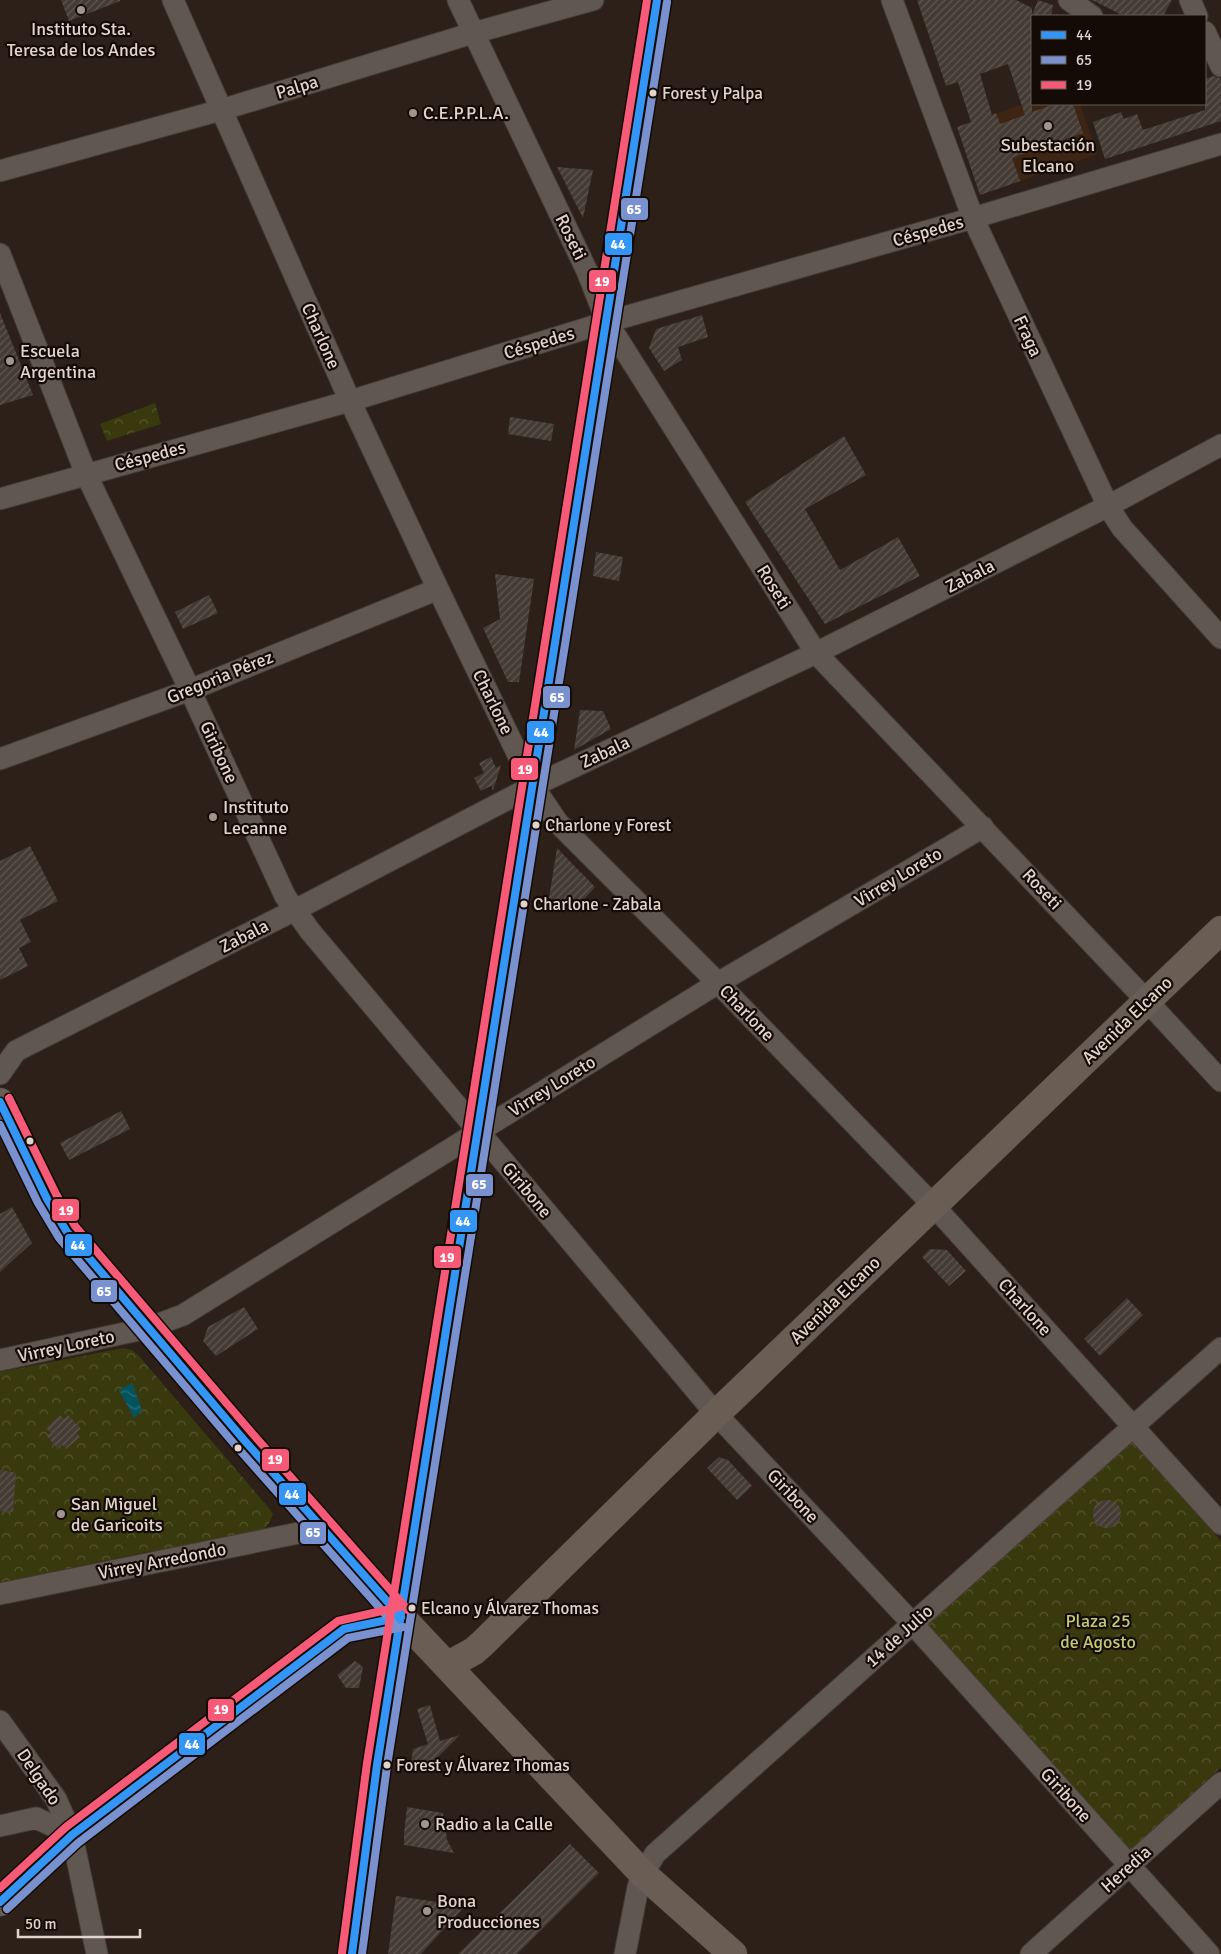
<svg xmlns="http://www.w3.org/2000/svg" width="1221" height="1954" viewBox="0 0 1221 1954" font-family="Signika,sans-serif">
	<defs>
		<pattern id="park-crowns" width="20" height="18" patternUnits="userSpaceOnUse" patternTransform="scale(1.25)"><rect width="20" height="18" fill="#39390e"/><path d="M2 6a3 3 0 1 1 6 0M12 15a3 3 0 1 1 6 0" fill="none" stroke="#565530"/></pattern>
		<pattern id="water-waves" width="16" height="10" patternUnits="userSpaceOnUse" patternTransform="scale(1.25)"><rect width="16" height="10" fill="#045460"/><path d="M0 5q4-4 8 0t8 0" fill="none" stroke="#286c75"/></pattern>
		<pattern id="building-hatch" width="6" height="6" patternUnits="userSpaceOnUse" patternTransform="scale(1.25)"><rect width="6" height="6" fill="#443c34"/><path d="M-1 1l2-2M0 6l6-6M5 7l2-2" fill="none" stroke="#5f5750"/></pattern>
	</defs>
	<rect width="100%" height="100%" fill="#2c2018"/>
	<path fill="#3d2413" d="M1032,101V104H1080L1098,154L980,195L957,127Z"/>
	<path fill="url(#park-crowns)" d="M155,403L161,424L107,441L100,424Z
		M123,1348L132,1350L139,1356L267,1506L273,1514L269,1523L258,1536L146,1552L0,1583V1372Z
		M1131,1440L1221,1541V1767L1130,1851L926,1622Z"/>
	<path fill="url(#water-waves)" d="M132,1383L142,1410L134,1418L119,1390Z"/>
	<path fill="url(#building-hatch)" fill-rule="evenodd" d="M61,0H120V1L69,21Z
		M917,0H1016L1032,8V15L1038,0L1053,5L1051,16H1032V112L1055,104H1073L1083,133L1012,158L1020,181L980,195L957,127L971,122L958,82L946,86ZM1008,64L1025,115L1000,124L996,113L992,115L980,74Z
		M1092,0H1172L1163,16H1124Z
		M1213,76L1220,78L1221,82V121L1105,159L1093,122L1121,112L1124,119L1137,114L1143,130L1205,110V79Z
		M557,167L593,170L583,218Z
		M0,313L33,395L0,405Z
		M702,315L708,337L678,347L682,360L664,371L649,348L656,329Z
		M510,417L554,424L551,441L508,434Z
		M844,436L866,475L805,509L840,570L898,537L920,576L825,624L745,502Z
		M596,552L623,557L619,581L593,576Z
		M495,574L534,579L519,682H508L483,628L500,619Z
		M209,595L218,613L183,629L175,612Z
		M580,710L603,711L611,729L574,750Z
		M491,757L496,768L501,765L493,791L491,786L481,791L474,778L484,773L479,763Z
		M30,846L58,901L20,920L31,942L19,948L28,966L0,980V861Z
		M557,848L595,887L577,907L549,898Z
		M121,1111L130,1129L69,1160L60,1143Z
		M12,1207L32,1243L0,1272V1214Z
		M930,1249L947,1250L966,1271L949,1286L922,1257Z
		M1127,1298L1143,1315L1100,1356L1084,1339Z
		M244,1307L258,1329L216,1356L203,1341L208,1327Z
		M60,1415L64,1419L68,1415L81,1429L76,1433L80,1437L66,1449L62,1445L58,1449L47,1436L51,1433L46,1428Z
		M719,1457L728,1460L752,1486L737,1500L707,1468Z
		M0,1470L16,1473L13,1512L0,1511Z
		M1093 1514a14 14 0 1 1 28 0a14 14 0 1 1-28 0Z
		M355,1661L363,1667L359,1688H346L337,1675Z
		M430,1705L440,1741L460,1735L432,1763L411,1764L413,1749L428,1744L417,1709Z
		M407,1807L443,1813L447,1840L454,1853L404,1845V1834Z
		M570,1844L599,1873L517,1954H458Z
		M396,1896L465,1906L421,1954H388Z"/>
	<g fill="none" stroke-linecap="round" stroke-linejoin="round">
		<defs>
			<path id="minor" d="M173,0L350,401L438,589L533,786L558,823L718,983L934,1206L1221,1524
				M458,0L587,271L607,322L816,653L1147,1001L1221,1081
				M892,0L973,218L1108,506L1122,528L1221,638
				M1069,0L1092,16
				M1190,0L1197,16
				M1205,32L1221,66
				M0,171L221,110L473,33L593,0
				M0,254L86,474L190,690L285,896L310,931L716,1414L913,1624L1209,1954
				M0,499L350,401L607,322L973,218L1221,144
				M0,759L190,690L438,589
				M0,1074L16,1051L295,910L533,786L816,653L1108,506L1221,445
				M0,1360L148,1328L183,1315L718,983L983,827
				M0,1594L323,1528
				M0,1721L56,1799L72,1835L97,1954
				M0,1826L36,1818L72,1835
				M625,1954L638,1887L643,1874L655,1854L1221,1348
				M1031,1954L1221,1783"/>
			<path id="major" d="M0,1102L47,1199L67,1232L244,1440L401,1617L643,1874L733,1954
				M447,1666L474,1651L482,1644L716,1414L1221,930
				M0,1902L72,1835L344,1629L401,1617
				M352,1954L377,1765L607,322L657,0"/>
		</defs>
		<use href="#minor" stroke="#453b35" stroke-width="23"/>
		<use href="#major" stroke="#453b35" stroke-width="29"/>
		<use href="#minor" stroke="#615751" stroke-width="21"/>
		<use href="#major" stroke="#6a5d54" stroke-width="28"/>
		<defs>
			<path id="bus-1" d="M0,1102L47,1199L67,1232L244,1440L401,1617
				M0,1902L72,1835L344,1629L401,1617
				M352,1954L377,1765L657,0"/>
			<path id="bus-2" d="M0,1125L38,1203L59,1238L236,1446L394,1624
				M7,1909L78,1843L348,1638L403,1627
				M362,1954L387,1766L667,2"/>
			<path id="bus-3" d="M9,1098L56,1194L75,1226L252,1433L408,1610
				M0,1888L66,1827L338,1621L399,1607
				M342,1953L367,1763L647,0"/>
		</defs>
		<use href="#bus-1" stroke="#150b06" stroke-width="11"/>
		<use href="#bus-2" stroke="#150b06" stroke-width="11"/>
		<use href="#bus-3" stroke="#150b06" stroke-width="11"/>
		<use href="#bus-1" stroke="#3395f5" stroke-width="8"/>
		<use href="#bus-2" stroke="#7991ce" stroke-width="8"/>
		<use href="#bus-3" stroke="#f75a77" stroke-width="8"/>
	</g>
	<g fill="#a3958c" stroke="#150b06" stroke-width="2">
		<circle cx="81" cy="10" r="5"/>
		<circle cx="413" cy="113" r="5"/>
		<circle cx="1048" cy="126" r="5"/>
		<circle cx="10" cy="361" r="5"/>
		<circle cx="213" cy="817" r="5"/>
		<circle cx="61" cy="1514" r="5"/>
		<circle cx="425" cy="1824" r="5"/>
		<circle cx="427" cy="1911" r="5"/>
	</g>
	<g fill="#e3d4cb" stroke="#150b06" stroke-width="2">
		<circle cx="653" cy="93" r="4.5"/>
		<circle cx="536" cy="825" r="4.5"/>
		<circle cx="524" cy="904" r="4.5"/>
		<circle cx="30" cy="1141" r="4.5"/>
		<circle cx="238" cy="1448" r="4.5"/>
		<circle cx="412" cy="1608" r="4.5"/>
		<circle cx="387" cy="1765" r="4.5"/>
	</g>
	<g text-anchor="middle" stroke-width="4.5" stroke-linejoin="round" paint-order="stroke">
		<g font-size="17" fill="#e3d4cb" stroke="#150b06" text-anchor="start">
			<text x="662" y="99">Forest y Palpa</text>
			<text x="545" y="831">Charlone y Forest</text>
			<text x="533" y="910">Charlone - Zabala</text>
			<text x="421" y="1614">Elcano y Álvarez Thomas</text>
			<text x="396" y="1771">Forest y Álvarez Thomas</text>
		</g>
		<g font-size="18" fill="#e3d4cb" stroke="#150b06" text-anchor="start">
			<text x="81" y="35" text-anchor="middle">Instituto Sta.<tspan x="81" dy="21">Teresa de los Andes</tspan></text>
			<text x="423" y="119">C.E.P.P.L.A.</text>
			<text x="1048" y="151" text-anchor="middle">Subestación<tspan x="1048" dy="21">Elcano</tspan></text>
			<text x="20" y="357">Escuela<tspan x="20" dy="21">Argentina</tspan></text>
			<text x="223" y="813">Instituto<tspan x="223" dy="21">Lecanne</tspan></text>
			<text x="71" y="1510">San Miguel<tspan x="71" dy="21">de Garicoits</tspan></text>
			<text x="435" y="1830">Radio a la Calle</text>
			<text x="437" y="1907">Bona<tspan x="437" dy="21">Producciones</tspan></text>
		</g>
		<g font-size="18" fill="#e3d4cb" stroke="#150b06">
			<text transform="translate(297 87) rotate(-17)" y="6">Palpa</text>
			<text transform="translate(928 231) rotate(-16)" y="6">Céspedes</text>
			<text transform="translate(571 237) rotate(64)" y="6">Roseti</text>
			<text transform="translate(321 336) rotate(66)" y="6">Charlone</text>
			<text transform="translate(1028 336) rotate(65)" y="6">Fraga</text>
			<text transform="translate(539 343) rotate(-17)" y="6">Céspedes</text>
			<text transform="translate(150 456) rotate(-15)" y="6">Céspedes</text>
			<text transform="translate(970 576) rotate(-27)" y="6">Zabala</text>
			<text transform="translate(774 587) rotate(58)" y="6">Roseti</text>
			<text transform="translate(220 677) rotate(-22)" y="6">Gregoria Pérez</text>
			<text transform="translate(493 702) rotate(64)" y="6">Charlone</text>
			<text transform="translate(219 752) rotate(65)" y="6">Giribone</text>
			<text transform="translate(605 752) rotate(-25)" y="6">Zabala</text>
			<text transform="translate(898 877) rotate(-31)" y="6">Virrey Loreto</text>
			<text transform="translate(1042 889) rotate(47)" y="6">Roseti</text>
			<text transform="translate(244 936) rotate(-27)" y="6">Zabala</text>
			<text transform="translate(747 1013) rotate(46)" y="6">Charlone</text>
			<text transform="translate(1127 1020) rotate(-44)" y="6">Avenida Elcano</text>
			<text transform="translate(552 1086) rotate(-32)" y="6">Virrey Loreto</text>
			<text transform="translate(527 1190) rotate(50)" y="6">Giribone</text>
			<text transform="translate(835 1300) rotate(-44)" y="6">Avenida Elcano</text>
			<text transform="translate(1025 1307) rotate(48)" y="6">Charlone</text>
			<text transform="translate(66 1346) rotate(-12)" y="6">Virrey Loreto</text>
			<text transform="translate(793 1496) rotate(47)" y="6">Giribone</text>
			<text transform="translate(162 1561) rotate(-11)" y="6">Virrey Arredondo</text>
			<text transform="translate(899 1636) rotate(-42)" y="6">14 de Julio</text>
			<text transform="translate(39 1777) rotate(56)" y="6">Delgado</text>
			<text transform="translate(1066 1795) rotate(48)" y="6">Giribone</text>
			<text transform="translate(1126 1869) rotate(-42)" y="6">Heredia</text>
		</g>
		<g font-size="18" fill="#c3c876" stroke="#150b06">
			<text x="1098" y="1627">Plaza 25<tspan x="1098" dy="21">de Agosto</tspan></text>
		</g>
	</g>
	<g stroke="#150b06" stroke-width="2">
		<rect x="620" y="197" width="29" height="24" rx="5" fill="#7991ce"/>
		<rect x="604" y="232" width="29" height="24" rx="5" fill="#3395f5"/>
		<rect x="588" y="269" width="29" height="24" rx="5" fill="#f75a77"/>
		<rect x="542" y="685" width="29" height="24" rx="5" fill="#7991ce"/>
		<rect x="526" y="720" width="29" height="24" rx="5" fill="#3395f5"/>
		<rect x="510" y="757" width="29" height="24" rx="5" fill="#f75a77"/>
		<rect x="465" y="1173" width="29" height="24" rx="5" fill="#7991ce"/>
		<rect x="51" y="1198" width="29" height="24" rx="5" fill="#f75a77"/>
		<rect x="449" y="1209" width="29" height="24" rx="5" fill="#3395f5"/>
		<rect x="64" y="1233" width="29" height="24" rx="5" fill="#3395f5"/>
		<rect x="433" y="1245" width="29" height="24" rx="5" fill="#f75a77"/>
		<rect x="90" y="1279" width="28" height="24" rx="5" fill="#7991ce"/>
		<rect x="261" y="1448" width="29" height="24" rx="5" fill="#f75a77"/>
		<rect x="278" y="1482" width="29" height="24" rx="5" fill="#3395f5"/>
		<rect x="299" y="1521" width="28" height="24" rx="5" fill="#7991ce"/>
		<rect x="207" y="1698" width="28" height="24" rx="5" fill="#f75a77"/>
		<rect x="178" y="1732" width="28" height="24" rx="5" fill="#3395f5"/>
	</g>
	<g font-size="14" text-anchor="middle" font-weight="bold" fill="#fff">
		<text x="634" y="214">65</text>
		<text x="618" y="249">44</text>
		<text x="602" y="286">19</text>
		<text x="557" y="702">65</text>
		<text x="541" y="737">44</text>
		<text x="525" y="774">19</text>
		<text x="479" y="1189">65</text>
		<text x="66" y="1215">19</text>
		<text x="463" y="1226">44</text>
		<text x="78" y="1250">44</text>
		<text x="447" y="1262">19</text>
		<text x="104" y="1296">65</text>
		<text x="275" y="1464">19</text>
		<text x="292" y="1499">44</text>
		<text x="313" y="1537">65</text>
		<text x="221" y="1714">19</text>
		<text x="192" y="1749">44</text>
	</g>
	<rect x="1031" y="15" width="175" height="90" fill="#150b06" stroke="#675b55"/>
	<rect x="1041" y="31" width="25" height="8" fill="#3395f5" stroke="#675b55"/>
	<text x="1076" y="40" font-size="15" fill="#e3d4cb">44</text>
	<rect x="1041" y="56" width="25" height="8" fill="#7991ce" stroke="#675b55"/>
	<text x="1076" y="65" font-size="15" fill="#e3d4cb">65</text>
	<rect x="1041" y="81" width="25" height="8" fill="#f75a77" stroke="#675b55"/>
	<text x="1076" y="90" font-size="15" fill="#e3d4cb">19</text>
	<path d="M18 1929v8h122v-8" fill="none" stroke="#e3d4cb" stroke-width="2.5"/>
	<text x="25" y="1929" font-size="15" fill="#e3d4cb" stroke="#150b06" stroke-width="4" paint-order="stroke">50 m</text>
</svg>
